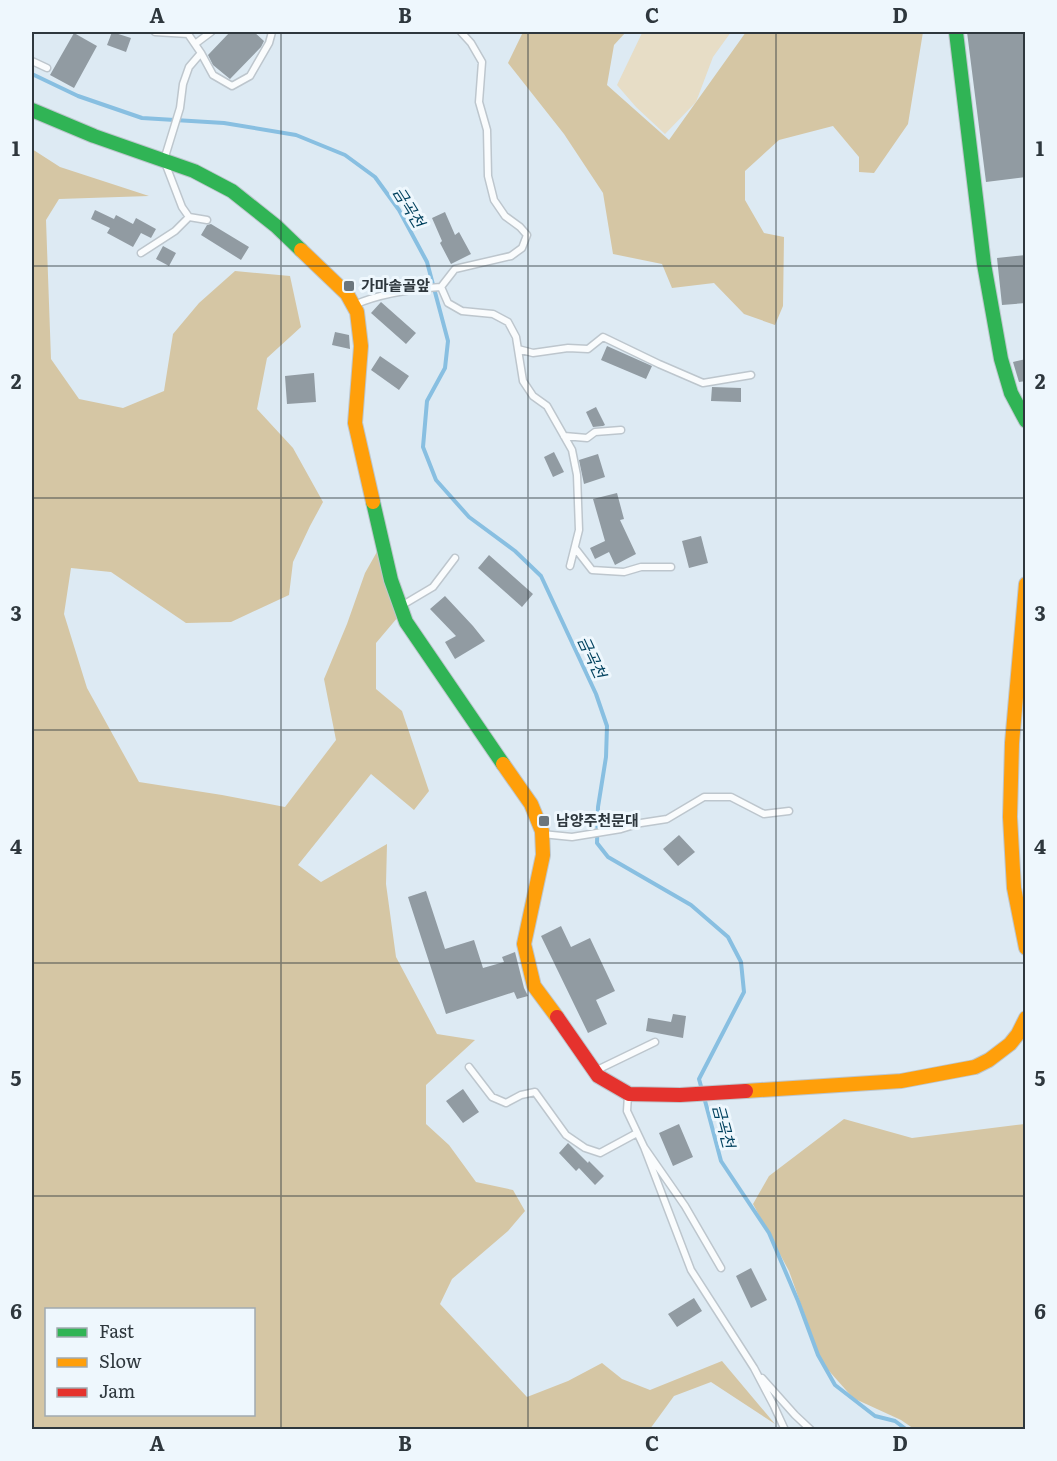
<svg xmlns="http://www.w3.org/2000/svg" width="1057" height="1461" viewBox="0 0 1057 1461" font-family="Literata,'Noto Sans KR',serif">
	<rect width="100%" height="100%" fill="#ddeaf3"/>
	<path fill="#e7ddc6" d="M644,32H731L713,57L696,102L665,134L636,107L617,85L642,33Z"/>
	<path fill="#d5c6a4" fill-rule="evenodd" d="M523,32H626L614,45L607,85L669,140L746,32H923L908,124L874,173L859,172V157L833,126L779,140L745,171V200L764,233L784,237L783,306L775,325L744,314L714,283L672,288L662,264L613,254L603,193L564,134L508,63Z
		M32,149L60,167L149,196L59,199L46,220L51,359L79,399L123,408L164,391L173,334L199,303L235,271L290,276L301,327L267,358L257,409L293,448L323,502L310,526L293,562L289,595L231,622L186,623L111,572L71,568L64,614L87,688L139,782L222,795L285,807L336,740L324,679L347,624L365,573L378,550L398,617L376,643V689L402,711L429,791L414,810L371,774L298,865L321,882L387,844L386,884L396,957L437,1034L475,1040L426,1085V1124L449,1145L476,1182L513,1190L525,1211L508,1231L452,1279L440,1304L527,1397L568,1381L602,1363L622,1379L650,1390L722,1361L775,1424L711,1382L674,1396L650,1429H32ZM46,1310H254V1414H46Z
		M844,1119L912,1138L1025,1124V1429H914L901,1420L853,1398L822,1363L789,1271L753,1204L769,1176Z"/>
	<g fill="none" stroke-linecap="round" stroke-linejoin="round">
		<path stroke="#88bfe1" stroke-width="4" d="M32,74L78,96L142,118L224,123L296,135L345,155L375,177L399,210L427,262L448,341L445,368L427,401L423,447L436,480L469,517L515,551L541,576L596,694L607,726L606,757L598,807L597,843L608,857L691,905L728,937L741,962L744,992L699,1079L702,1090
			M704,1097L721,1161L769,1233L798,1301L818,1355L835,1385L875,1416L895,1421L907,1430"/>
	</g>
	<path fill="#919ba2" d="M112,32L131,38L126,52L107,45Z
		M230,32H254L264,41L261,47L230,79L213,65L208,55Z
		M967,32H1026V177L986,182Z
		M74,33L97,46L74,88L50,75Z
		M95,210L114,219L116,215L133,224L136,218L156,229L151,238L141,233L133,247L107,233L110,228L91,219Z
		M445,212L455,235L459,232L471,254L451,264L440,243L442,241L432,218Z
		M211,224L249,247L241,260L201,235L207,225Z
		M163,246L176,253L169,266L156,259Z
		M1026,255V303L1002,305L997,258Z
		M381,302L416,333L406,344L371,313Z
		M335,332L349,335L350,349L332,345Z
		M607,346L652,366L646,379L601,360Z
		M380,356L409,376L399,390L371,370Z
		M1026,359V381L1019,382L1013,362Z
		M314,373L316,402L287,404L285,376Z
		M712,387L741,388V402L711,401Z
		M596,407L605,425L603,426L593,427L586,412Z
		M554,452L564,472L553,477L544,457Z
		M598,454L605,477L584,484L579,460Z
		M617,493L624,519L620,520L636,554L615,565L609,552L595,559L590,548L605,541L593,499Z
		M701,536L708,563L689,568L682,541Z
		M489,555L533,594L522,607L478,568Z
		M445,596L473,626L485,641L455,659L445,642L456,636L430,609Z
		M679,835L695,852L678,866L663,849Z
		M426,891L445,949L474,940L483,968L504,962L502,957L515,952L524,988L528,996L517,999L514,992L446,1014L408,897Z
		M561,926L571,947L590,938L615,991L596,1000L607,1024L588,1033L541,936Z
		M673,1014L686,1016L683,1038L646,1031L648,1018L671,1022Z
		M463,1089L479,1112L463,1123L446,1101Z
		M679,1124L693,1157L673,1166L659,1133Z
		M568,1143L588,1163L589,1161L604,1176L595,1185L579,1168L576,1171L559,1153Z
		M751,1268L767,1300L751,1308L736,1276Z
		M694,1298L702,1311L677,1327L668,1314Z"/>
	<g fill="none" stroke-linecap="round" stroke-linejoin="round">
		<defs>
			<path id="lane" d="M155,32L188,34L201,53L189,67L183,84L180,108L164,160L182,207L189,217L207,220
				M195,44L211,32
				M201,53L213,75L232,86L250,76L269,43L272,32
				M32,61L47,68
				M141,253L175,231L189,217
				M441,287L448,303L462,311L493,314L508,322L516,337L523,381L533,396L547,406L572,450L577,475L579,530L570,566
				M354,305C381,293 412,289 441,287L455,269L511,256L522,248L527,235L520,227L505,216L494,200L488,176L487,130L479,102L482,62L471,43L461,32
				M518,349L533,353L568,348L588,349L603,337L659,364L703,383L751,375
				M564,436L587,438L595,432L621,430
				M575,548L592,570L624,572L641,567H671
				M401,606L433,587L455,558
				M542,834L572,837L621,829L641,823L667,819L704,797H731L764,814L789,811
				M469,1067L492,1097L506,1103L521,1095L535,1092L566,1135L585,1148L600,1153L637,1133
				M595,1071L655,1042
				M628,1095L627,1111L644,1147L685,1206L721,1268
				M644,1147L691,1270L754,1368L774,1406L785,1430
				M762,1378L795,1415L811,1430"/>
			<path id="fast" d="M956,32L984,264L1001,359L1011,393L1026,421
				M32,110L94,136L194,171L232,191L276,226L301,250
				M373,502L391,580L406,622L503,764"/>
			<path id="slow" d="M301,250L347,294L357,312L361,346L355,423L373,502
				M1026,584L1012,743L1010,817L1014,888L1026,948
				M503,764L531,804L542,831L543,855L524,944L534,986L557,1017
				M746,1091L901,1081L975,1067L989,1060L1010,1044L1018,1034L1026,1018"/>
			<path id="jam" d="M557,1017L598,1076L629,1094L680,1095L746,1091"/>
		</defs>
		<use href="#lane" stroke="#bdc6cd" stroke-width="9"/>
		<use href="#fast" stroke="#bdc6cd" stroke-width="16"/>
		<use href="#slow" stroke="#bdc6cd" stroke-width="16"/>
		<use href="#jam" stroke="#bdc6cd" stroke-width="16"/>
		<use href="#lane" stroke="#fafcfd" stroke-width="6"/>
		<use href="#fast" stroke="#30b455" stroke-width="14"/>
		<use href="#slow" stroke="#ff9f0a" stroke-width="14"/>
		<use href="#jam" stroke="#e5322d" stroke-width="14"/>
	</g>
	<path fill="none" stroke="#2e373d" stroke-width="1.5" stroke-opacity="0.55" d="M281,32V1430M528,32V1430M776,32V1430M32,266H1026M32,498H1026M32,730H1026M32,963H1026M32,1196H1026"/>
	<g fill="#6b767d" stroke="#eef7fd" stroke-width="2">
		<rect x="343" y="280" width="12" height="12" rx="3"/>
		<rect x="538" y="815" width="12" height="12" rx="3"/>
	</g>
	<g text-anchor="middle" stroke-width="6" stroke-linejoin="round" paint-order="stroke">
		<g font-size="15" font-weight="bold" fill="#2e373d" stroke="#eef7fd" text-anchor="start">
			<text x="361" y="291">가마솥골앞</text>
			<text x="556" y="826">남양주천문대</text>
		</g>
		<g font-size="16" font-style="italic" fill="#00415e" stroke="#eef7fd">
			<text transform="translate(409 207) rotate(58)" y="6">금곡천</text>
			<text transform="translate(592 657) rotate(65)" y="6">금곡천</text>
			<text transform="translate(724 1126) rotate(75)" y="6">금곡천</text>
		</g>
	</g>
	<rect width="1057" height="1461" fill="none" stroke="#eef7fd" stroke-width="66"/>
	<rect x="45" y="1308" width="210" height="108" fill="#eef7fd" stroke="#a1aab0" stroke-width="1.5"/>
	<rect x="57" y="1328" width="30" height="9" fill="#30b455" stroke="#a1aab0" stroke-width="1.5"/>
	<text x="99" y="1338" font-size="18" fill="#2e373d">Fast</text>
	<rect x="57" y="1358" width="30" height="9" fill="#ff9f0a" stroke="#a1aab0" stroke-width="1.5"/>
	<text x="99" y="1368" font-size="18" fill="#2e373d">Slow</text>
	<rect x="57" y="1388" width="30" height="9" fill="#e5322d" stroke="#a1aab0" stroke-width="1.5"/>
	<text x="99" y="1398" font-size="18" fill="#2e373d">Jam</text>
	<rect x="33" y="33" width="991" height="1395" fill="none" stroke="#2e373d" stroke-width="2"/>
	<g font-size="20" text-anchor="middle" font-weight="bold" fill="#2e373d">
		<text x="157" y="23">A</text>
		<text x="405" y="23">B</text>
		<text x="652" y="23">C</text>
		<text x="900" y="23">D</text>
		<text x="16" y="156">1</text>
		<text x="1040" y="156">1</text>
		<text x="16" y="389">2</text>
		<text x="1040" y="389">2</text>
		<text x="16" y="621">3</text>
		<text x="1040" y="621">3</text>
		<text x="16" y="854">4</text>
		<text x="1040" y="854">4</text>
		<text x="16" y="1086">5</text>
		<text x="1040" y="1086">5</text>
		<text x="16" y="1319">6</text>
		<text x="1040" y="1319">6</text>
		<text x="157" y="1451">A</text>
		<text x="405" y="1451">B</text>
		<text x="652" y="1451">C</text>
		<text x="900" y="1451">D</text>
	</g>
</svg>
